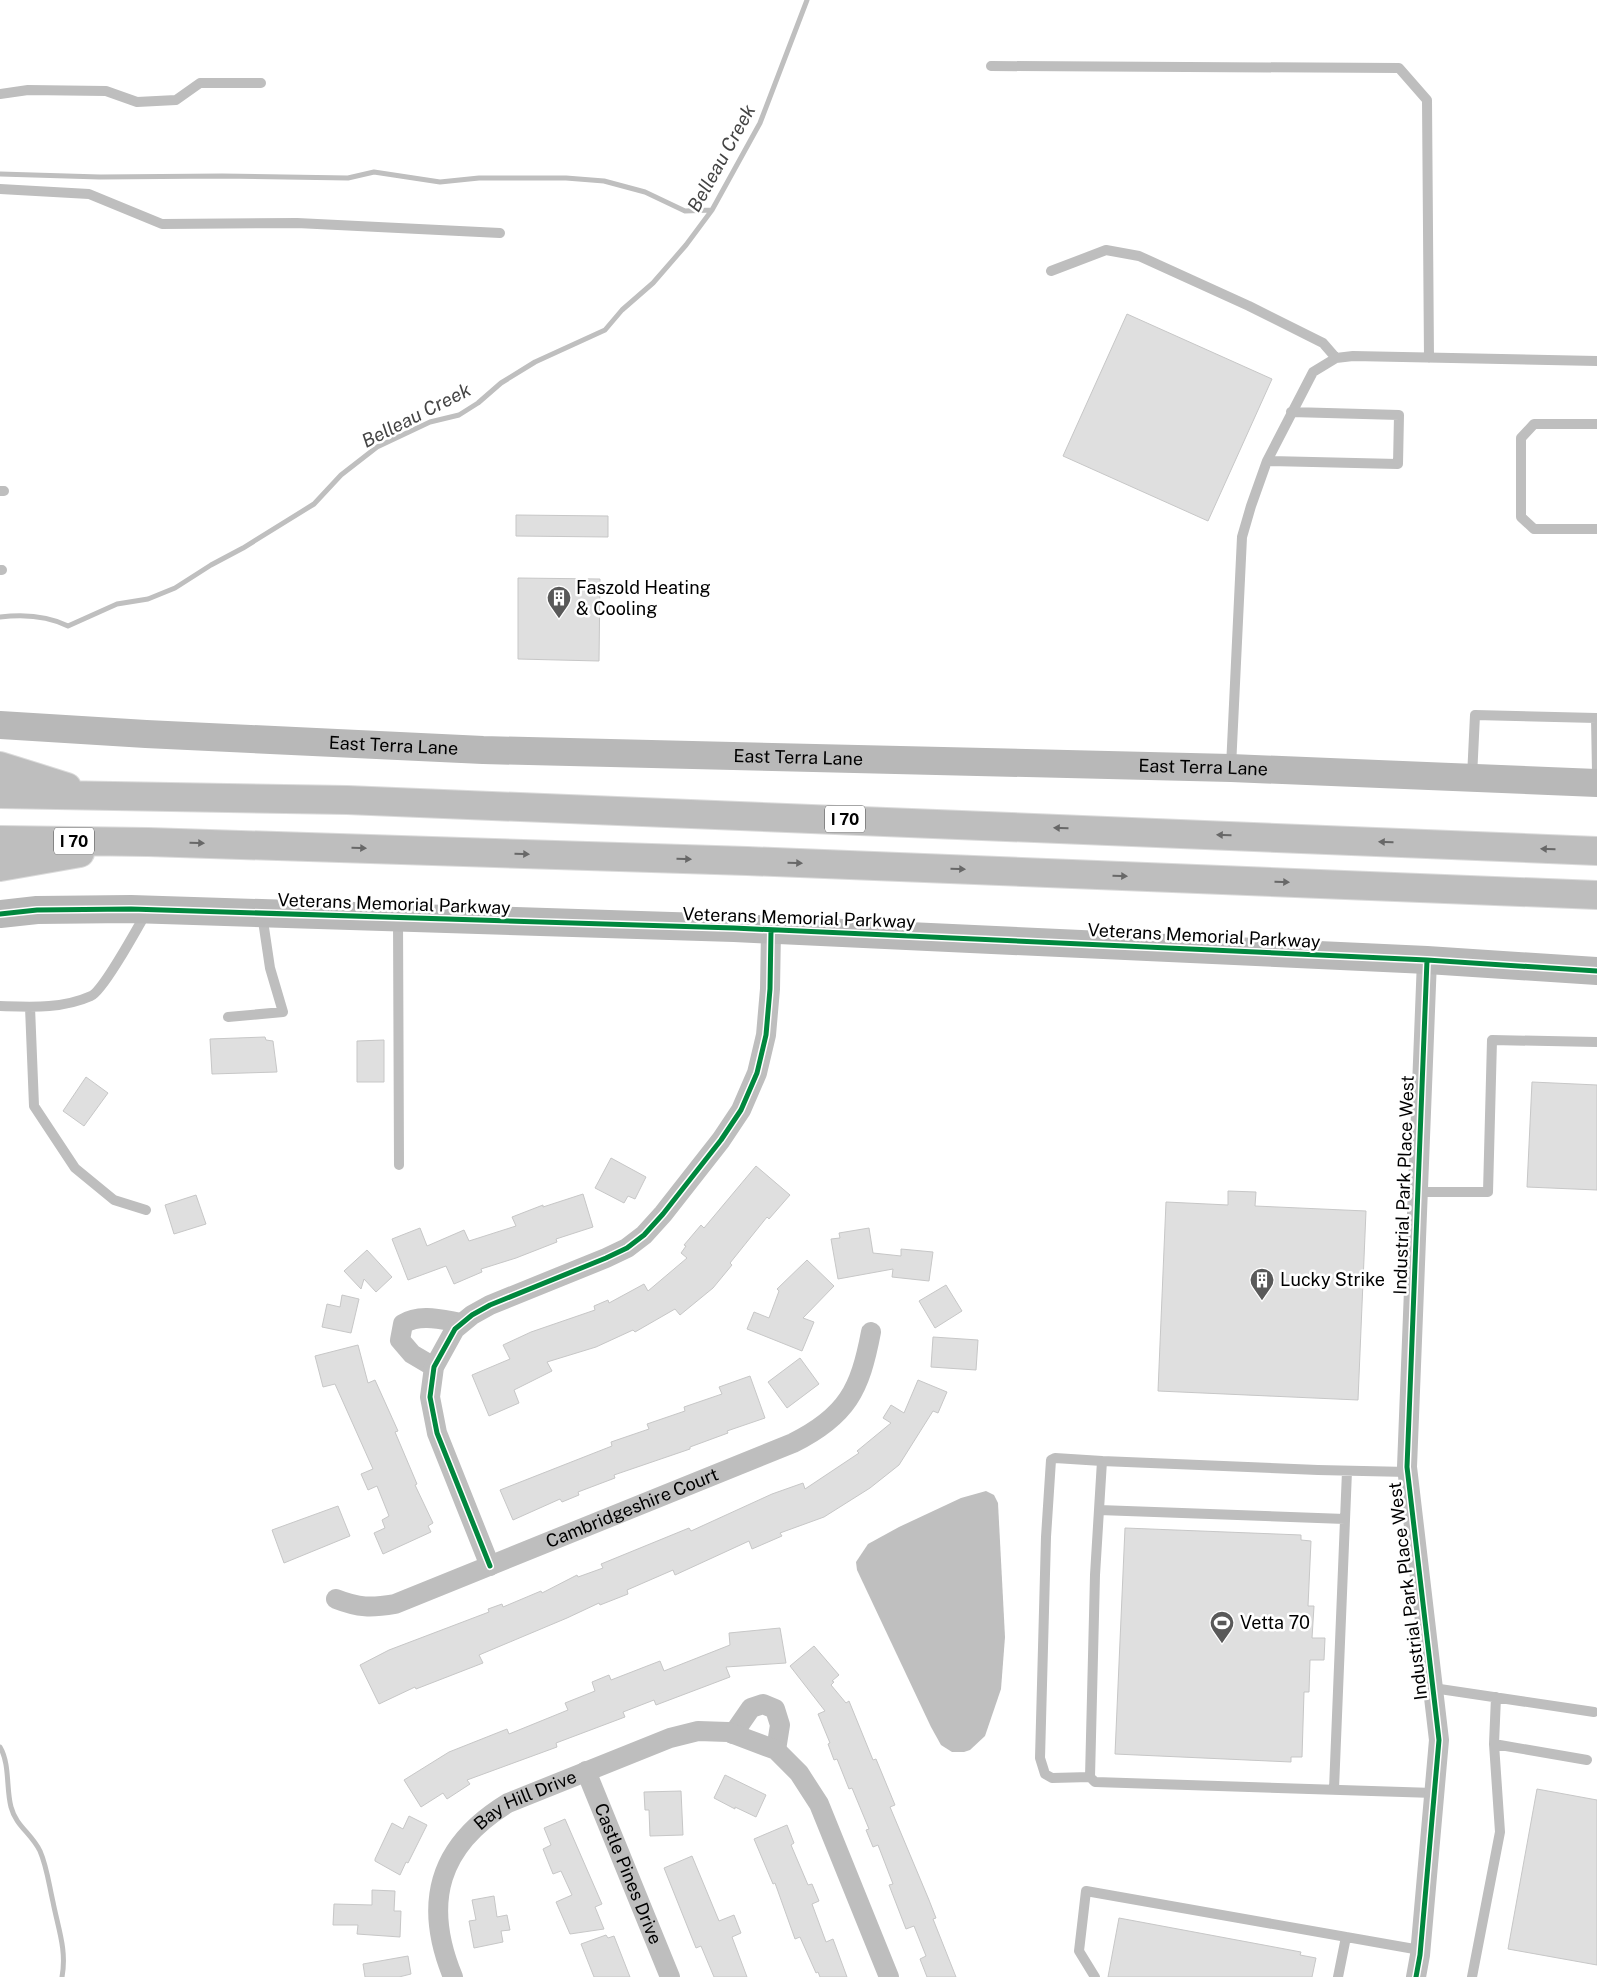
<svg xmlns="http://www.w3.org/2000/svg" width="1597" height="1977" viewBox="0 0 1597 1977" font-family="'Public Sans',sans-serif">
	<rect width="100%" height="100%" fill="#fff"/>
	<path fill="#bfbfbf" d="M986,1491L994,1495L998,1503L1005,1637L1001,1689L985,1736L970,1750L964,1752H952L941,1745L931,1727L857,1570L856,1562L868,1544L899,1527L961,1498Z"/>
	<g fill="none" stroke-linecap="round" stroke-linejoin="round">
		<path stroke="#bfbfbf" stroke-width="5" d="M0,174L100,177L222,176L348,178L374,172L440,182L479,178H566L604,181L645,192L685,211L712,210
			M0,617C24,614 46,615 68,626L117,604L148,599L175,588L211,565L243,548L314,504L341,475L377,447L430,422L459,415L478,403L501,383L535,362L605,330L622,310L653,283L686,245L712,210L760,123L807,0
			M0,1747C10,1764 6,1788 11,1807C16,1826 31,1833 40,1851C47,1867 49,1885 53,1902C58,1928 67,1950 62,1977"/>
	</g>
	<path fill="#dfdfdf" stroke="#c7c7c7" d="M1127,314L1272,379L1208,521L1063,456Z
		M516,515L608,516V537L516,536Z
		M518,578L600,579L599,661L518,659Z
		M265,1037L266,1040L273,1041L277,1072L212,1074L210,1039Z
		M384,1040V1082H357V1041Z
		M86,1077L108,1093L84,1126L63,1111Z
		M1532,1082L1597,1085V1190L1527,1187Z
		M611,1158L646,1177L635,1199L628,1196L624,1203L595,1188Z
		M756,1166L790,1195L769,1219L767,1217L730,1263L732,1265L713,1288L680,1315L675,1309L635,1332L633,1330L596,1347L547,1362L552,1371L514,1390L519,1403L489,1416L472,1375L510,1359L503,1345L531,1332L595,1310L594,1306L608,1300L609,1303L644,1284L648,1291L687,1258L681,1253L686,1246L684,1245L701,1225L704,1228Z
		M1228,1191L1256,1192L1255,1206L1366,1211L1358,1400L1158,1391L1166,1202L1228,1205Z
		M583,1194L593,1227L556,1239L557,1242L516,1258L481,1269L482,1272L454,1284L446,1266L408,1280L392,1239L420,1228L427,1246L464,1230L469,1241L516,1226L512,1217L543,1205V1207Z
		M196,1195L206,1224L174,1234L165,1205Z
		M869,1228L873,1253L901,1256V1249L933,1252L929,1281L892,1277L893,1269L838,1279L831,1239L840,1238L839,1233Z
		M367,1250L392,1277L376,1292L364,1279L361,1289L344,1271Z
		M807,1260L834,1286L803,1318L814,1322L802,1351L747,1329L754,1312L769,1318L779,1291L777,1289Z
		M946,1285L962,1311L935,1328L919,1301Z
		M342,1295L359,1299L351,1333L322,1327L327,1304L340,1307Z
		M933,1337L978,1340L976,1370L931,1367Z
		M358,1345L368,1383L375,1380L398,1431L395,1432L417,1484L415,1485L433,1523L428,1526L431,1532L383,1554L374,1533L385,1528L382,1520L389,1516L377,1486L368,1490L361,1474L373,1469L335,1384L323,1387L315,1356Z
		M800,1358L819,1384L787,1408L768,1382Z
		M750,1376L765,1418L727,1431L728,1433L690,1447V1449L614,1475L615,1478L578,1492L579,1495L562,1502L560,1499L513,1520L500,1490L612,1446L611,1442L649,1429L647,1424L685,1411L684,1407L722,1394L719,1387Z
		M918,1380L947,1392L938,1413L933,1411L899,1465L870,1488L824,1517L780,1533L782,1536L752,1549L749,1541L675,1575L673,1570L627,1590L628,1594L600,1605L599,1603L567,1618L479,1655L483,1663L416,1689L415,1687L379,1704L360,1665L389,1650L489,1612L488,1609L502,1604L503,1607L541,1591L542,1593L577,1575L578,1577L603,1568L601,1564L689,1528L691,1531L772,1494L803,1483L805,1489L859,1453L857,1451L891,1423L883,1418L891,1405L904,1413Z
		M338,1506L350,1536L284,1563L272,1530Z
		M1125,1528L1301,1535V1540L1311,1541L1308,1606H1314L1312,1638H1325L1324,1660H1310L1309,1692H1304L1302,1757H1291V1762L1115,1754Z
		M780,1628L786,1663L726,1667L730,1677L656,1705L654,1700L623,1712L625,1717L556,1743L557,1747L467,1780L470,1784L447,1799L443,1793L421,1807L404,1780L449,1752L507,1729L509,1734L568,1710L565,1703L595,1691L592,1682L609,1675L611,1680L660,1661L664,1671L730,1645L729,1633Z
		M814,1646L839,1675L832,1681L834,1682L831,1685L846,1703L849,1701L873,1760L876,1759L895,1805L890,1807L929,1900L936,1918L933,1919L956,1977H927L920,1959L926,1956L914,1926L906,1929L889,1885L893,1884L878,1845L873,1847L866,1830L869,1829L852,1788L849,1789L837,1759L834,1760L828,1744L830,1743L818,1714L825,1711L790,1666Z
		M725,1775L766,1795L756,1817L735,1807V1809L714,1798Z
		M1537,1789L1597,1800V1965L1508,1949Z
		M681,1791L683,1835L650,1836L649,1810H645L644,1792Z
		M409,1816L427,1825L408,1863L406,1862L400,1875L375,1861V1859L392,1823L403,1829Z
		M565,1819L602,1904L595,1907L604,1929L570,1934L556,1902L572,1895L561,1871L553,1874L543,1849L551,1845L544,1828Z
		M787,1825L794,1843L791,1845L808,1885L812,1884L819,1901L812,1904L826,1942L833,1939L847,1977H820L818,1972L816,1973L800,1937L795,1939L775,1883L773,1884L754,1839Z
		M692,1856L719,1921L734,1915L741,1933L732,1937L747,1977H714L701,1946L696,1948L664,1868Z
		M372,1890L395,1891L394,1911H401L400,1937L357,1934L358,1925H333L334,1904L372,1905Z
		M494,1896L497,1917L507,1915L510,1930L501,1931L503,1942L474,1948L469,1921L476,1920L472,1900Z
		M1119,1918L1301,1952L1300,1955L1316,1958L1312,1977H1108Z
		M606,1935L608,1938L614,1936L630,1977H594L581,1944Z
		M408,1956L411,1974L399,1977H365L363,1964Z"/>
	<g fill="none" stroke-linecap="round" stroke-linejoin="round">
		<defs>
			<path id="highway" d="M0,766L67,787
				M0,794L347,800L1597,851
				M0,840L148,842L747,861L1597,895
				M0,867L80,853"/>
		</defs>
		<use href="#highway" stroke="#dbdbdb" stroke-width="30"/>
		<path stroke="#bebebe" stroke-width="10" d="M991,66L1399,68L1427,100L1429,358
			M0,94L28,90L106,91L137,102L176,100L200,83H261
			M0,189L89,194L162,224L297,223L500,233
			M1051,271L1106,250L1139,256L1249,306L1323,343L1336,358
			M1597,424H1534L1521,438V517L1534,529H1597
			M1267,461L1398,464L1399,415L1291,412
			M0,491H4
			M0,570H2
			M1231,767L1242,537L1251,506L1267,461L1313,372L1336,358L1353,356L1597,361
			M1472,777L1475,715L1596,718L1597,772
			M398,918L399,1165
			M0,1006C31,1007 62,1009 91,996C103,991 138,927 146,913
			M30,1007L34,1106L75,1168L114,1200L146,1210
			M228,1017L283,1012L270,968L262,914
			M1418,1192H1488L1492,1040L1597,1042
			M1408,1472L1318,1470L1102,1461L1095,1575L1090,1777L1095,1782L1434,1793
			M1099,1510L1345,1519
			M1433,1688L1594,1712
			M1496,1697L1494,1744L1587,1760
			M1090,1777L1052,1778L1045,1774L1040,1758L1046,1537L1051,1460L1055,1458L1102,1461
			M1334,1789L1347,1471
			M1095,1977L1079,1951L1086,1891L1420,1950
			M1338,1977L1346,1937
			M1472,1977L1500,1832L1494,1744"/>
		<g stroke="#bebebe" stroke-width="20">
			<path d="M434,1367L412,1354L400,1340L403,1324C420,1313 443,1320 461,1323"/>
			<path d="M490,1566L437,1433L430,1397L434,1367L455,1329L472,1315L490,1305L606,1258L627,1248L644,1235L663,1214L721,1140L741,1110L757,1073L766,1035L770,989L771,930"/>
			<path id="s1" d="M336,1599C359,1608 371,1608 395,1604L793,1443C847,1416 860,1390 871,1332"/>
			<path d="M733,1734L751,1708L763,1704L775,1709L780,1725L776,1750"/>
			<path id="s2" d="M586,1771L670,1977"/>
			<path id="s3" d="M453,1977C422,1902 439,1845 508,1803L670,1738L698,1731L728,1732L776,1750L799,1773L819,1804L889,1977"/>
			<path d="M1416,1977L1420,1955L1439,1740L1407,1467L1427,960"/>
		</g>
		<g stroke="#b8b8b8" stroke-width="28">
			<path id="s4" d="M0,725L146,734L483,750L1231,768L1597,783"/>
			<path d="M0,914L37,910L131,909L734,928L1427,960L1597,971"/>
		</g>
		<use href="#highway" stroke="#bebebe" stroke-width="28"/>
		<defs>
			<path id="cycleway" d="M0,914L37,910L131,909L734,928L1427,960L1597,971
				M490,1566L437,1433L430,1397L434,1367L455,1329L472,1315L490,1305L606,1258L627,1248L644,1235L663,1214L721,1140L741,1110L757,1073L766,1035L770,989L771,930
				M1416,1977L1420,1955L1439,1740L1407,1467L1427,960"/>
		</defs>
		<use href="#cycleway" stroke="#fff" stroke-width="8"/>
		<use href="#cycleway" stroke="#00873e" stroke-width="5"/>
	</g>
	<defs><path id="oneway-solid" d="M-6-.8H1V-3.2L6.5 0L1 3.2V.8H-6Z" transform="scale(1.25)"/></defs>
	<g fill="#686868">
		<use href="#oneway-solid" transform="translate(1061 828) rotate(-178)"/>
		<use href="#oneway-solid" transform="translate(1224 835) rotate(-178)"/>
		<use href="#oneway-solid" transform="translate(1386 842) rotate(-178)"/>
		<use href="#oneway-solid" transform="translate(197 843) rotate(2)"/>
		<use href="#oneway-solid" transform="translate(359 848) rotate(2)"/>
		<use href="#oneway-solid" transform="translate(1548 849) rotate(-178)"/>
		<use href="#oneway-solid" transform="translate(522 854) rotate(2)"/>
		<use href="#oneway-solid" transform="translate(684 859) rotate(2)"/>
		<use href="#oneway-solid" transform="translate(795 863) rotate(2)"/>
		<use href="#oneway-solid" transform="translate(958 869) rotate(2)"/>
		<use href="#oneway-solid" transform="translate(1120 876) rotate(2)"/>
		<use href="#oneway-solid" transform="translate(1282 882) rotate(2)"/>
	</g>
	<defs>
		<symbol id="building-pin" viewBox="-11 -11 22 30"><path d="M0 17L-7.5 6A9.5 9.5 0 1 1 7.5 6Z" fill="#595959" stroke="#fff"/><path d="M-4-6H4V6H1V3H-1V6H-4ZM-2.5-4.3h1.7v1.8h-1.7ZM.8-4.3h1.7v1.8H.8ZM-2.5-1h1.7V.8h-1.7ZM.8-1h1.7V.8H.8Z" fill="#fff"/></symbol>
		<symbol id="stadium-pin" viewBox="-11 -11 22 30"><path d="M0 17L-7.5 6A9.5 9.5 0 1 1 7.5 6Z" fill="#595959" stroke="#fff"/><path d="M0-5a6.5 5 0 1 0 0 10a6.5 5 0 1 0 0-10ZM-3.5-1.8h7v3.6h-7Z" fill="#fff"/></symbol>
	</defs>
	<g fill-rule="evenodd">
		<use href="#building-pin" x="545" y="584" width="28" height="38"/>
		<use href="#building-pin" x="1248" y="1266" width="28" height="38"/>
		<use href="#stadium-pin" x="1208" y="1609" width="28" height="38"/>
	</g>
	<g text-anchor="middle" stroke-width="5" stroke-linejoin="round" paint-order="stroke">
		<g fill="#fff" stroke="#4c4c4c" stroke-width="1">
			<rect x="825" y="805.5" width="40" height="27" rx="4"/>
			<rect x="54" y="827.5" width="40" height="27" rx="4"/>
		</g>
		<g font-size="16" font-weight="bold" fill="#000">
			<text x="845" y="825">I 70</text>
			<text x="74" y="847">I 70</text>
		</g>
		<g font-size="18" fill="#000" stroke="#fff" text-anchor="start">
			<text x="576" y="594">Faszold Heating<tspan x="576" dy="21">&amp; Cooling</tspan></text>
			<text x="1280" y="1286">Lucky Strike</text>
			<text x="1240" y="1629">Vetta 70</text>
		</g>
		<g font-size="18" fill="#000" stroke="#fff">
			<text dy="6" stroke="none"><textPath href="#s4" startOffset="394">East Terra Lane</textPath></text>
			<text dy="6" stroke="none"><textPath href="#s4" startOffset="799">East Terra Lane</textPath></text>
			<text dy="6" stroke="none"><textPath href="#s4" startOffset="1204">East Terra Lane</textPath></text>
			<text transform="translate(394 904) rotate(2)" y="6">Veterans Memorial Parkway</text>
			<text transform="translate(799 918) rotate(2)" y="6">Veterans Memorial Parkway</text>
			<text transform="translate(1204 936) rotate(3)" y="6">Veterans Memorial Parkway</text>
			<text transform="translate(1404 1185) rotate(-88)" y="6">Industrial Park Place West</text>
			<text dy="6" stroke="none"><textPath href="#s1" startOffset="316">Cambridgeshire Court</textPath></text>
			<text transform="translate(1408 1591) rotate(-97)" y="6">Industrial Park Place West</text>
			<text dy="6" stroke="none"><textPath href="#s3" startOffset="220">Bay Hill Drive</textPath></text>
			<text dy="6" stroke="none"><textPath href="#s2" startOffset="111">Castle Pines Drive</textPath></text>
		</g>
		<g font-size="19" font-style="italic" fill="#444" stroke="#fff">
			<text transform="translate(721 158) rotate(-61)" y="7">Belleau Creek</text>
			<text transform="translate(416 415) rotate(-27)" y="7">Belleau Creek</text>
		</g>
	</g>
</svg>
